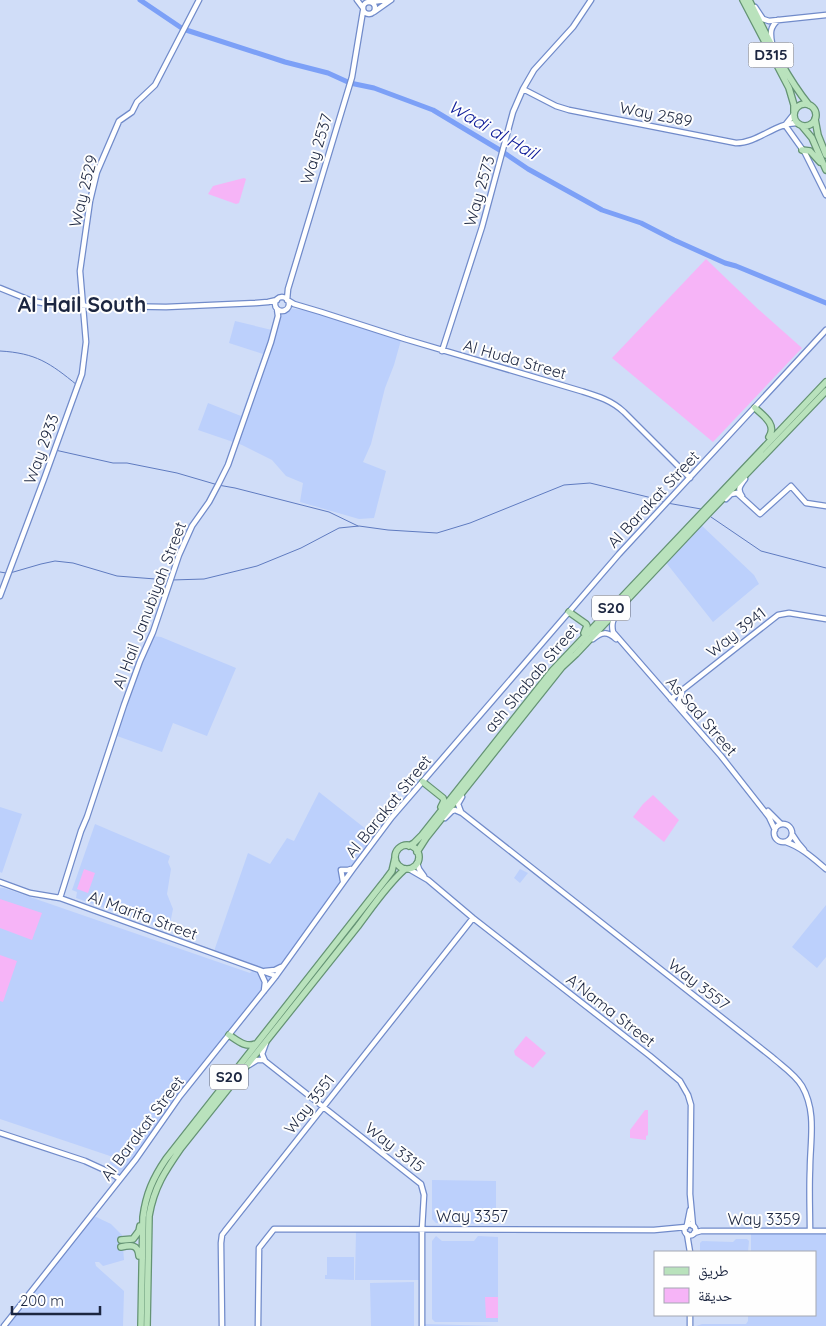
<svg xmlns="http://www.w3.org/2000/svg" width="826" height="1326" viewBox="0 0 826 1326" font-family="Quicksand,'Noto Naskh Arabic',sans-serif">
	<rect width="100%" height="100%" fill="#d0ddf8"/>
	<path fill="#bcd0fc" d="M292,309L308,310L401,340L394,365L385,388L371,444L363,462L386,471L374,518L359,519L300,502L303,483L286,476L272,460L242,445L198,430L208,403L241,416L263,354L229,343L235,321L276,331L280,318L283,314Z
		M699,523L754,575L759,584L756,586L713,622L664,560Z
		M153,636L161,637L236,668L207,736L173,723L162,752L117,736L142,661Z
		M319,792L376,837L264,992L120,1179L106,1169L113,1157L0,1119V888H4L250,973L254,969L213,954L248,853L270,864L287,838L294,841Z
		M0,807L22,814L2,873L0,872Z
		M95,824L170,856L168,862L171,869L167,894L173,909L170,924L167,923L166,928L163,926L159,927L76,898L77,892L72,890Z
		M520,869L528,873L520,883L514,878Z
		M826,905V957L817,968L792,947Z
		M432,1180L496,1181V1222L493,1224L436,1223L432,1219Z
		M92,1215L111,1224L122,1235L124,1260L103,1266L99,1262H95L96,1266L124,1291L123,1326H4Z
		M356,1231L419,1232L422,1234L421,1280H355Z
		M751,1231H826V1326H655H696L702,1324H746L748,1321V1315H815V1252H751Z
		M436,1236L442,1241H474L478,1236L498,1237V1322H435L432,1319V1241Z
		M736,1239H747L749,1241L748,1252H700V1243L702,1241L733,1242Z
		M327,1257H354V1280L325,1279V1275H327Z
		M414,1282V1326H371L370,1283Z
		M423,1324L497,1326H583H422Z"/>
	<path fill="#f6b4f7" d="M244,178L246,179L239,203L236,204L208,194L213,186Z
		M706,259L758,309L802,348L713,442L612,358Z
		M653,795L679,820L664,842L633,817L643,804Z
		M84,869L95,873L88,893L77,889Z
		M0,899L42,913L32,940L0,928Z
		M0,955L17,961L3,1002L0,1001Z
		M526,1036L546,1053L533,1068L515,1055L514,1051Z
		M645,1110H648V1135L646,1136V1140L630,1138V1130Z
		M485,1297H498V1318H486Z"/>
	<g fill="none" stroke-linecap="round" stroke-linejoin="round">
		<path stroke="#5f7bc0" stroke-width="1" d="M0,351C36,353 50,363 77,385
			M55,450L113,463H127L177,473L218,485L235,488L329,512L358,526
			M667,503L701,509
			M711,517L761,551L826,568
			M0,572L6,573
			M10,573L41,564L55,561L73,563L117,576L168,580
			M172,580L204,579L257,566L301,548L339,528L359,526L388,530L437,533L470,523L564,485L590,483L648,497L663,502"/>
		<path stroke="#7ca0f7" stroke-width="5" d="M140,0L183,29L285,62L328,73L350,83L374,88L433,110L503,152L528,169L602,210L641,223L674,240L725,263L736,266L826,303"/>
		<defs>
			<path id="minor" d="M357,0L363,8
				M363 8a6 6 0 1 1 12 0a6 6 0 1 1-12 0Z
				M372,2L386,0
				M755,7L763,19L769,21L826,15
				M374,12L391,0
				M772,43C770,33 770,27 778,20
				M523,89L556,106L569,110L736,143C758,143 775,123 797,123
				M786,124L794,114
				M785,125L805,153L826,195
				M0,288L32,301L54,305L166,307L256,303L268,302L277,300
				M275 304a7 7 0 1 1 14 0a7 7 0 1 1-14 0Z
				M287,300L288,289L352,77L363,11
				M289,301L294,304L321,312L405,339L581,391C597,396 611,400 624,412L690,478
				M442,351L482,227L513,112L523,89L534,70L573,27L591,0
				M742,496C737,489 740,486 745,479
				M726,499L731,494L737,493L760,514L791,486L806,503L826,506
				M0,596L44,479L82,374L86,342L80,271L90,201L97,172L119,121L132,112L137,102L155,85L199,0
				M619,612C613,619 611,623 613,632L721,756L769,817L775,830
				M593,639C602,632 607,631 616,639
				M682,693L679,702L685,710
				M671,699L778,615L789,613L826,619
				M768,811L781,824
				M461,812L458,804L462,797
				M445,818L452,811L455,810L462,813L772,1057C782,1066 795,1074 802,1086C817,1112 810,1141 810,1169C809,1190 810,1211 810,1231
				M774 833a9 9 0 1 1 18 0a9 9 0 1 1-18 0Z
				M792,834L798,843L804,850
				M786,842C801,847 814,859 826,869
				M417,863L419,869L424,876
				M409,869L428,880L473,918L650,1056L680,1081L688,1095L691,1105L690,1194L693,1226
				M343,881L341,870H348L351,869
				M0,882L30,893L60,898L276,976
				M60,898L81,831L87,817L124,705L140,661L153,632L179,555L192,526L209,502L218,485L228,465L271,342L278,316L277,309
				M260,971L265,982L264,991
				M265,971L275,970L281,967
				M266,1043L262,1054L265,1061L421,1184L424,1195L422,1229V1326
				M249,1065L257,1060H264
				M0,1133L85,1161L109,1172L120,1179
				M684.5 1230a5.5 5.5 0 1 1 11 0a5.5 5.5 0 1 1-11 0Z
				M687,1225L690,1210
				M694,1233L701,1231H826
				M687,1234L690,1252
				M4,1326L136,1159L180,1096L276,976L353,869L392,817L619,554L826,330
				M222,1326L221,1243L222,1235L225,1231L473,918
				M258,1326L259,1248L274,1229L654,1230L686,1227
				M690,1326V1315"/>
			<path id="major" d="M743,0L789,88L794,105V112
				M749,0C767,36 784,74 809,105
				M794 115a11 11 0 1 1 22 0a11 11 0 1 1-22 0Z
				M815,119L818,135L826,155
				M802,126L812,138L826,170
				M802,150L810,151L820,162
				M755,408C764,416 777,425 769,437
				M569,612L586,624L587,626L584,633
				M423,782L443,798L444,801L441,807
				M395 857a12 12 0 1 1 24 0a12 12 0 1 1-24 0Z
				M409,846L414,843L422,835L552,671L826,382
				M417,852L426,838L562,667L576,654L706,516L826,391
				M229,1035C237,1040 245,1048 255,1044
				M121,1240L133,1239L139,1231L140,1226
				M121,1247C131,1245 138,1244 139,1256
				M141,1326L143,1217C146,1194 153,1178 166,1159L386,879L392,871L395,858
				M147,1326L149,1216C154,1187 165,1171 181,1148L358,926C373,906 387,885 405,869"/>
		</defs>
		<use href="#minor" stroke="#718bca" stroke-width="7"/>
		<use href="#major" stroke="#649374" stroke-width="8"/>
		<use href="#minor" stroke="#fff" stroke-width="4.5"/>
		<use href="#major" stroke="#b9e2bc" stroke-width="5.5"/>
	</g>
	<g text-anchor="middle" stroke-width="4" stroke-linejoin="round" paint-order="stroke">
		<g fill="#fefefe" stroke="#606779" stroke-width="1">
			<rect x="748.5" y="42.5" width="45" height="25" rx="4"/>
			<rect x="592" y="595.5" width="38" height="25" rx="4"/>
			<rect x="210" y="1064.5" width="38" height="25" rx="4"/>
		</g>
		<g font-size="15" font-weight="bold" fill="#1c2640">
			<text x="771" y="60">D315</text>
			<text x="611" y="613">S20</text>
			<text x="229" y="1082">S20</text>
		</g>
		<g font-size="16" fill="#1c2640" stroke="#fefefe">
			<text transform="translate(656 114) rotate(11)" y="6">Way 2589</text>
			<text transform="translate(316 149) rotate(-73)" y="6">Way 2537</text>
			<text transform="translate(83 191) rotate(-76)" y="6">Way 2529</text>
			<text transform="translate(479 191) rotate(-74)" y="6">Way 2573</text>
			<text transform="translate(515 359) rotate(16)" y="6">Al Huda Street</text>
			<text transform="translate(41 449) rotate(-70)" y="6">Way 2933</text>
			<text transform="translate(653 499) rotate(-47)" y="6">Al Barakat Street</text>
			<text transform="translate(149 605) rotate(-69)" y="6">Al Hail Janubiyah Street</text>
			<text transform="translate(736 632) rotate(-38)" y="6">Way 3941</text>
			<text transform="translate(531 678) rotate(-50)" y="6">ash Shabab Street</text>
			<text transform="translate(702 716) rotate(49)" y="6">As Sad Street</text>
			<text transform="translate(388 806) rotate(-51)" y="6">Al Barakat Street</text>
			<text transform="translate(143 915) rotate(20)" y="6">Al Marifa Street</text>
			<text transform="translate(699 984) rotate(38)" y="6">Way 3557</text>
			<text transform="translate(611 1010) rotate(38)" y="6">A'Nama Street</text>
			<text transform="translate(309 1104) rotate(-52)" y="6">Way 3551</text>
			<text transform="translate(142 1128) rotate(-53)" y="6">Al Barakat Street</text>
			<text transform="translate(395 1147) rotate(38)" y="6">Way 3315</text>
			<text x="472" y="1222">Way 3357</text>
			<text x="764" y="1225">Way 3359</text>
		</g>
		<g font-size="18" font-style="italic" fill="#0b1998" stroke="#fefefe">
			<text transform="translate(493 130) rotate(30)" y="6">Wadi al Hail</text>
		</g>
		<g font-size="21" font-weight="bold" fill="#1c2640" stroke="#fefefe">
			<text x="82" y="312">Al Hail South</text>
		</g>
	</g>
	<rect x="654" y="1251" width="162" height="65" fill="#fefefe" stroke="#a4a8b2"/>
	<rect x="664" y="1267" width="25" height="8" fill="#b9e2bc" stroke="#a4a8b2"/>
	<text x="698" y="1276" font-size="15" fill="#1c2640">طريق</text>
	<rect x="664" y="1288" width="25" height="15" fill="#f6b4f7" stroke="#a4a8b2"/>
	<text x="698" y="1301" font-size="15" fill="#1c2640">حديقة</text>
	<path d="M12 1306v8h88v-8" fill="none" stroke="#1c2640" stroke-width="2.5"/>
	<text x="20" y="1306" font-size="15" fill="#1c2640" stroke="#fefefe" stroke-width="4" paint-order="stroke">200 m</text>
</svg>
